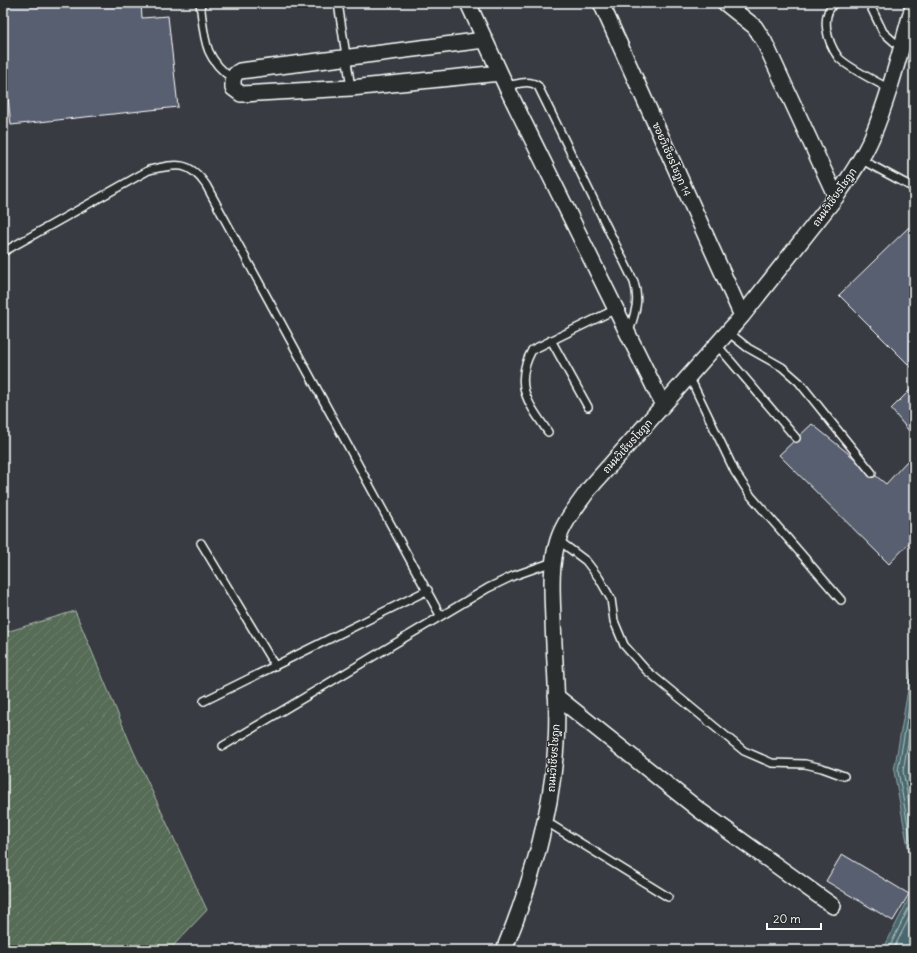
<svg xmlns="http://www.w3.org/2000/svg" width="917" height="953" viewBox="0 0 917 953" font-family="Delius,'Playpen Sans Thai',sans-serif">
	<defs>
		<pattern id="garden-furrows" width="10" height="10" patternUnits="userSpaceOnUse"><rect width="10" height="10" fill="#576c57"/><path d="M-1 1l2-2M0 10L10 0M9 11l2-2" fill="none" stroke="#708270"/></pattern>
	</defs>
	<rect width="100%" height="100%" fill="#383c42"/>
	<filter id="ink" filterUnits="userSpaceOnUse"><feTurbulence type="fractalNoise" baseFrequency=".025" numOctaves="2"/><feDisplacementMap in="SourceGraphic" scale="8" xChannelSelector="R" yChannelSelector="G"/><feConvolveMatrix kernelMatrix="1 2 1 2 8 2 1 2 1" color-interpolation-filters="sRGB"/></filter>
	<g filter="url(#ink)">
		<path fill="url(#garden-furrows)" stroke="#abb6ab" d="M75,611L133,750L207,910L169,950H3V633Z"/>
		<path fill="#4a686d" stroke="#92a4a7" d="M914,655V880L894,771Z
			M914,888V950H883Z"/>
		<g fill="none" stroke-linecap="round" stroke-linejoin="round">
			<path stroke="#b7c3c5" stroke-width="1" d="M914,679L898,771L914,858
				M914,709L903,771L914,830
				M914,745L910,771L914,796
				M888,950L914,897
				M893,950L914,908"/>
		</g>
		<path fill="#585f70" stroke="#fff" d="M3,3H141L142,18L168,16L178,107L11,125L3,52Z
			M909,227L914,233V370L839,295Z
			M911,389L914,393V437L891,409Z
			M812,424L886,484L906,462L914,457V538L889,564L779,455Z
			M842,854L909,894L893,921L826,881Z"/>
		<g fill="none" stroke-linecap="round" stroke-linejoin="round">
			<defs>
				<path id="service" d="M200,3C205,37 202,57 233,79
					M338,3L351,88
					M835,3C819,15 828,43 838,57C845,66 877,82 888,88
					M869,3L883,32L901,48
					M506,86C518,84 529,79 538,86L634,282C640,301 635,313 629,332
					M860,159L914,188
					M3,252L149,170C176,164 189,160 206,185L440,615
					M728,332L748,348L782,367L799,382L872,473
					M551,340L588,407
					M717,345L796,438
					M689,376L735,472L751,496L841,600
					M548,432C528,403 513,385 532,350L616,309
					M558,540L586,561L599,578L611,599L614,621L624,645L646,670L744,751L772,763L805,764L822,768L844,776
					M201,543L275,666
					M204,701L428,590
					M223,746L488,588L513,576L553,562
					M545,821L668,897"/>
				<path id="minor" d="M468,3L506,86L663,405
					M601,3L742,316
					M725,3L755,27L764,41L836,197
					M484,40L240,71C232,75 233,80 233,88L241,94L351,88L500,73
					M556,696L699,810L833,906
					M504,950C531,884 552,815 556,743C559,702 554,660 553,619C552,593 550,565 558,540C564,521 578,505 589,489L742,316L836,197C849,178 863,158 872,137C890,94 901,48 914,3"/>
			</defs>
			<use href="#service" stroke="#fff" stroke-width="10"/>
			<use href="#minor" stroke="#fff" stroke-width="18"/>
			<use href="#service" stroke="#2a2d2e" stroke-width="7"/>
			<use href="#minor" stroke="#2a2d2e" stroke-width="15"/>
		</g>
	</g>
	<g text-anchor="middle" stroke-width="3" stroke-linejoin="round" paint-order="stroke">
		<g font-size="10" fill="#fff" stroke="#2a2d2e">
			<text transform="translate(672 159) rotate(66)" y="4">ซอยวิเชียรโชฎก 14</text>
			<text transform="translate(834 197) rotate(-55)" y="4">ถนนวิเชียรโชฎก</text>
			<text transform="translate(627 446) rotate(-48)" y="4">ถนนวิเชียรโชฎก</text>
			<text transform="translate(553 758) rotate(-86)" y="4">ถนนวิเชียรโชฎก</text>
		</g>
	</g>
	<rect width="917" height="953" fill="none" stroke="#2a2d2e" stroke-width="16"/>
	<rect x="8" y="8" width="901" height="937" fill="none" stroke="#fff" stroke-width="1.5" filter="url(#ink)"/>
	<path d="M767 923v6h54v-6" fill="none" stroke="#ffffff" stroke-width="2"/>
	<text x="773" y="923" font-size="12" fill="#ffffff" stroke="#2a2d2e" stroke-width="3" paint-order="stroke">20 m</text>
</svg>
